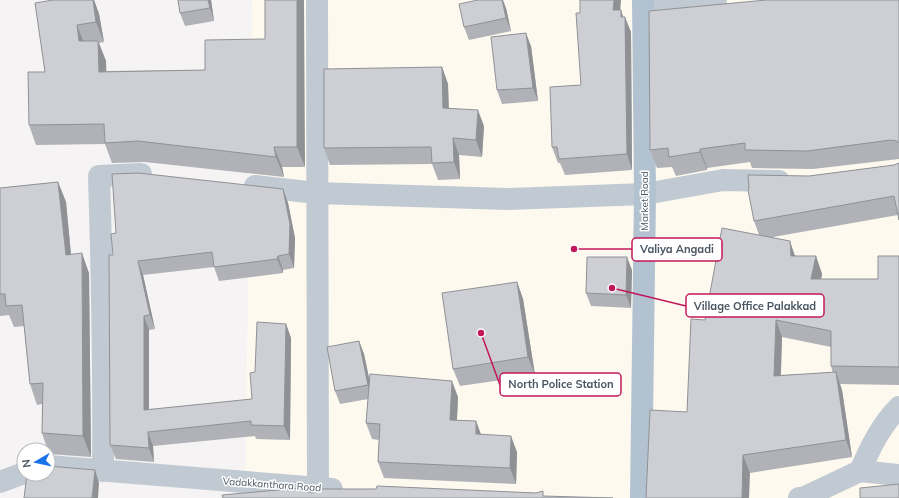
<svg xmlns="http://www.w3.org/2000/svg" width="899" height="498" viewBox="0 0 899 498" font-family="Mulish,sans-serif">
	<rect width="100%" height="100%" fill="#f5f3f3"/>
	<path fill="#fdf9ef" d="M252,0H899V498H245Z"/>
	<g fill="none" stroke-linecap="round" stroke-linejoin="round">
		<path stroke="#c1cad2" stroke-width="22" d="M317,0L318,498
			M643,6L716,0
			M255,186L316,193L508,199L645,194L723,180L779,181
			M48,466L332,489
			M103,471C104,373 102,274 99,176L141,174
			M860,471C870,448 881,425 899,407
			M0,482L24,473
			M799,498L805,497L860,471L899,475"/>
		<path stroke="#b3c2d1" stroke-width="22" d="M641,498L645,194L643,0"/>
	</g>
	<path fill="#b0b2b7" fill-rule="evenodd" d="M53,0H94L99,14L104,42L99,43L106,61V71L205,70L265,39L305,167H282L284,177L145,162L112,163L105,144L36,145L29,125L45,72Z
		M211,0L214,21L185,26L180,13Z
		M899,0V159L813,169L752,168L750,162L707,168V170L676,176L672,167L657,168L650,150Z
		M506,8L511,31L469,40L464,27Z
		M621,10L623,17L631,32L632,170L565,175L560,163H558L552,147L581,85Z
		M531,46L538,101L502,104L497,90Z
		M442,67L448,84L449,108L484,126L482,157L459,155L460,179L438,180L432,164L330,165L324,148Z
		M899,163V221L898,215L773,237L796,256H816L822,274L821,279H878L899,256V385L840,384L842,390L852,457L750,473L687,412L705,320L759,235L754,221L809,176L894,165ZM782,337L831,347V366L833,373L781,375Z
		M58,182L66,202L71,254L89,273L91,457L49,454L42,433V404L37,405L30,384L24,326L14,327L9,315L0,316V188Z
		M283,189L288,203L295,238L294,268L283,270V273L219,281L214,267L143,275L155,329L149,330V410L252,399L255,372L286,324L291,338L290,440L256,439L255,436L153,446L154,462L116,459L110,445L113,255L116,233Z
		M632,270L631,308L591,306L586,293Z
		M517,282L523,299L535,375L460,386L453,369Z
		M359,341L364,354L370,382L458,397L457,420L476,421L481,434L517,452L516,484L384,478L378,462L379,440L372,439L366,423L368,399L340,404L335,391Z"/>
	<path fill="#909195" d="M93,0H94L99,14L104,42L96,22Z
		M208,0H211L214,21L210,8Z
		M297,0H304L305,167L297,147Z
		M502,0H503L506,8L511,31L506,18Z
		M614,0H621L619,26L613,10Z
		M621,10L625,23V17L631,32L632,170L627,154Z
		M77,25L85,46L79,41Z
		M526,33L531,46L538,101L533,88Z
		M98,41L106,61L107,92L99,72Z
		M442,67L448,84L449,124L443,108Z
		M478,110L484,126L482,157L476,140Z
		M453,138L459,155L460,179L454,162Z
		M274,147L282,167L284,177L276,157Z
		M700,149L707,168V170L700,152Z
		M58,182L66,202L73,276L66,255Z
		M283,189L288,203L295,238L294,268L289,254Z
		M790,241L796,259L791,256Z
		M82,253L89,273L91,457L83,436Z
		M278,256L283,270V273L277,259Z
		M816,256L822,274L818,296L811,279Z
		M627,257L632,270L631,308L626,295Z
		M138,261L143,275L155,329L150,315Z
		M517,282L523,299L535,375L528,357Z
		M144,316L149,330V424L144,410Z
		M776,320L782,337L780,393L774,376Z
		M286,324L291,338L290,440L284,426Z
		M359,341L364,354L373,398L368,385Z
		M836,372L842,390L852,457L846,440Z
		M452,381L458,397L456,437L450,420Z
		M476,421L482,438L476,434Z
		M148,432L153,446L154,462L149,448Z
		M511,436L517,452L516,484L510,468Z
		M743,455L750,473L749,498H742Z
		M95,470L99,483L98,498H92Z"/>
	<path fill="#cdcfd5" stroke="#909195" d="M53,0H93L96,22L77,25L79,41H98L99,72L205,70V40L265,39V0H297V147H274L276,157L138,141L105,143L104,124L29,125L28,72H45L35,3Z
		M178,0H208L210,8L180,13Z
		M478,0H502L506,18L464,27L459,4Z
		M580,0H614L613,10H621V17H625L627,154L559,159L557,147H552L550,87L581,85L576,13H580Z
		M766,0H899V143L897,141L891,140L807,151L745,150V143L700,149V152L669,157L668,148L650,150L649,11Z
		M526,33L533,88L497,90L491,37Z
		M442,67L443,108L478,110L476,140L453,138L454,162L432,163L431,147L324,148V69Z
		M899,163V220L894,196L754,221L748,190L749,189L748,175L809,176L894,165Z
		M138,173L283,189L290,224L289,254L278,256L277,259L214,267L212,252L138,261L150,315L144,316V410L252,399L250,373L255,372L257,322L286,324L284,426L251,425V421L148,432L149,448L110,445L109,255H113L111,234L116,233L112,174Z
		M58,182L66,255L82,253L83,436L42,433L43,383L30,384L22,305L6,306L5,294H0V188Z
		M722,228L790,241L791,256H816L811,279H878V256H899V367L831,366V331L776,320L774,376L836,372L846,440L743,455L742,498H646L650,410L687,412L691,319L705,320Z
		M587,257H627L626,295L586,293Z
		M517,282L528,357L453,369L442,293Z
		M359,341L368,385L335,391L327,347Z
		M370,374L452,381L450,420L476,421V434L511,436L510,468L378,462L380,424L366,423Z
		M48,466L95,470L92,498H24L27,474H48Z
		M899,484V498H860V488Z
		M377,486L536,493L543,491V496L613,498H223L222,495L300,488V489L312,493L320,489H376Z"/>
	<g text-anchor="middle" stroke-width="3" stroke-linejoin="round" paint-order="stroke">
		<g font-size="10" fill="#4a5661" stroke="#fff">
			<text transform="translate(644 201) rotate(-90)" y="4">Market Road</text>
			<text transform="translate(272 484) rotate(4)" y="4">Vadakkanthara Road</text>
		</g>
	</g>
	<path fill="none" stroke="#c2185b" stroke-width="1.5" d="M574 249L632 249M612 288L686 306M481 333L500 385"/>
	<g fill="#c2185b" stroke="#fff" stroke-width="1.5">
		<circle cx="574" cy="249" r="4"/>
		<circle cx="612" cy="288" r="4"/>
		<circle cx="481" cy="333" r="4"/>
	</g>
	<g fill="#fff" stroke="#c2185b" stroke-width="1.5">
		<rect x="632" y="238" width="90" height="23" rx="4"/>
		<rect x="686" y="294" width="138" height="23" rx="4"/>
		<rect x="500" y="373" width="121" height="23" rx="4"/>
	</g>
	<g font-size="11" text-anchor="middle" font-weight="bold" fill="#4a5661">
		<text x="677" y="253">Valiya Angadi</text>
		<text x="755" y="310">Village Office Palakkad</text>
		<text x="561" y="388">North Police Station</text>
	</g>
	<g transform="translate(36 462) rotate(261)"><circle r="19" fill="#ffffff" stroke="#b7bbc0"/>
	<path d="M0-3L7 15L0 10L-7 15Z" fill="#1a73e8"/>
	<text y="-6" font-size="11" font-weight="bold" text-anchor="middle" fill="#4a5661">N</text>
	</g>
</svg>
